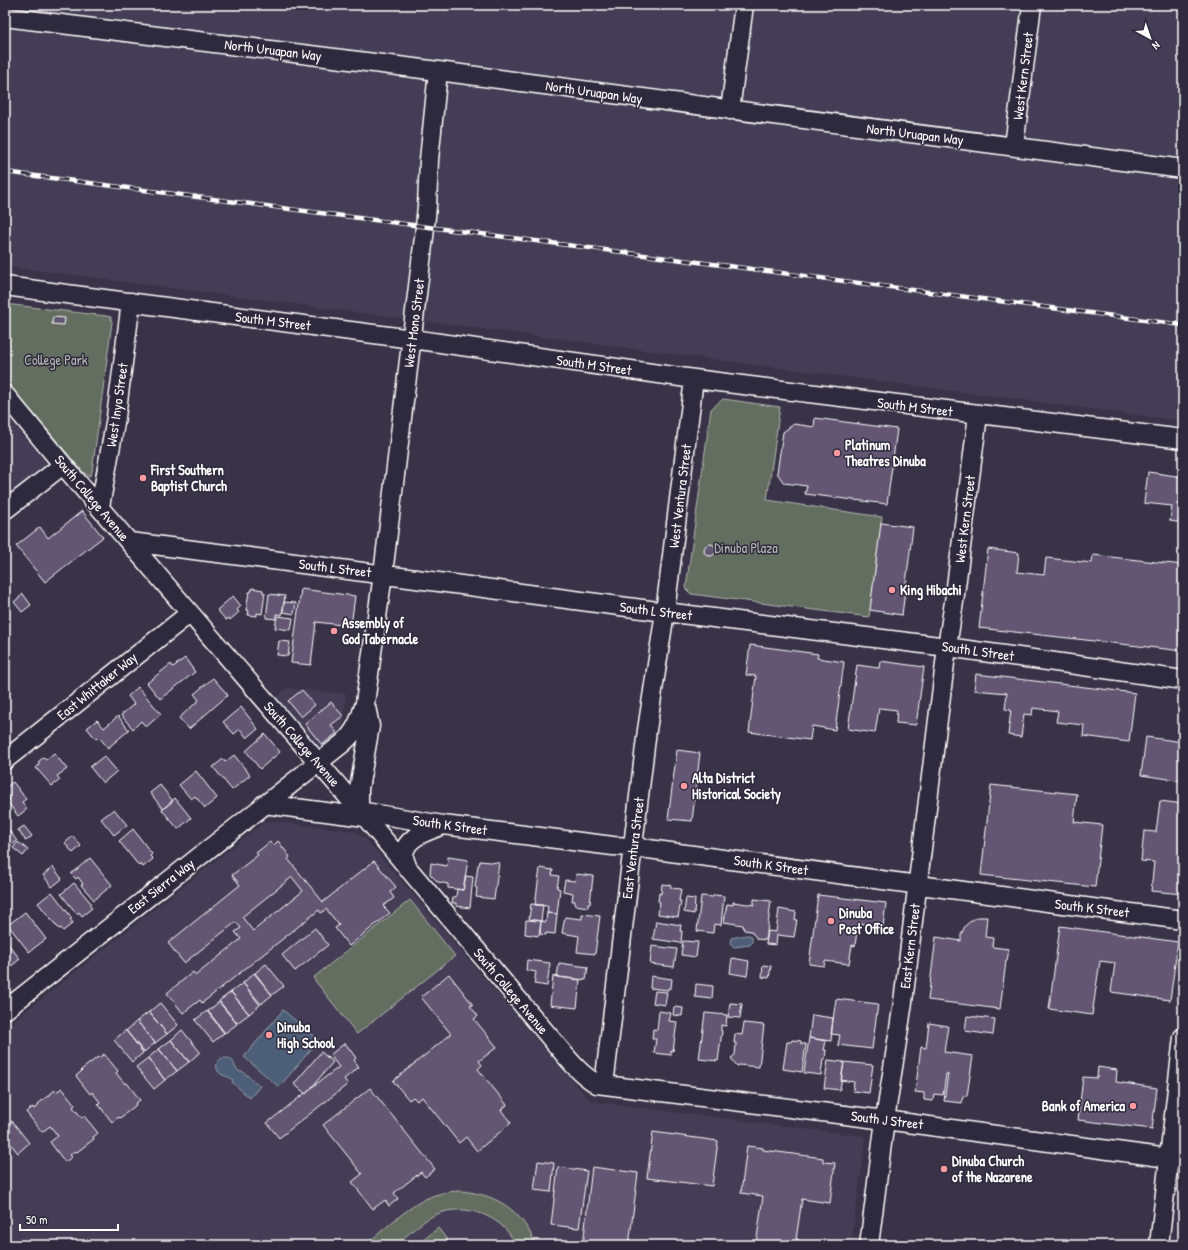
<svg xmlns="http://www.w3.org/2000/svg" width="1188" height="1250" viewBox="0 0 1188 1250" font-family="'Patrick Hand',sans-serif">
	<rect width="100%" height="100%" fill="#393348"/>
	<filter id="ink" filterUnits="userSpaceOnUse"><feTurbulence type="fractalNoise" baseFrequency=".025" numOctaves="2"/><feDisplacementMap in="SourceGraphic" scale="8" xChannelSelector="R" yChannelSelector="G"/><feConvolveMatrix kernelMatrix="1 2 1 2 8 2 1 2 1" color-interpolation-filters="sRGB"/></filter>
	<g filter="url(#ink)">
		<path fill="#453e55" d="M5,5H1183V421L5,266Z
			M5,414L47,463L46,467L5,500Z
			M286,688L346,694L342,731L323,746L319,747L276,698Z
			M269,821L353,831L365,838L573,1082L590,1100L603,1103L862,1136L864,1138L865,1143L851,1245H5V1028L263,823Z"/>
		<path fill="#646e61" stroke="#b2b6b0" d="M5,304L106,316L111,317L112,322L92,472L90,476L84,473L5,380Z
			M723,399L780,407L767,500L882,517L869,617L691,594L687,590L686,587L711,409Z
			M410,900L455,956L357,1034L313,978Z
			M462,1191C499,1195 522,1211 536,1245H516C502,1213 459,1200 429,1218C421,1223 413,1230 405,1237C402,1239 399,1243 395,1244C391,1247 371,1245 365,1245C385,1229 411,1203 435,1195C444,1192 453,1191 462,1191Z
			M438,1228L451,1245H417Z"/>
		<path fill="#4d5f78" stroke="#949fae" d="M746,935H750L752,938V942L750,945L734,947L730,943L731,938Z
			M283,1010L319,1040L279,1087L244,1057Z
			M222,1058C229,1057 234,1060 235,1067L240,1072L242,1071L260,1086L250,1098L232,1082L233,1080C227,1075 222,1077 218,1071C215,1066 217,1061 222,1058Z"/>
		<path fill="#625773" stroke="#fff" fill-rule="evenodd" d="M53,317L65,318L64,325L52,324Z
			M815,418L897,429L887,504L805,494L807,486L784,483L777,473L783,432L794,424L814,427Z
			M1148,472L1183,477V523L1170,521L1172,506L1144,503Z
			M82,511L103,537L45,582L16,546L40,527L48,538Z
			M881,523L913,527L902,615L870,610Z
			M704 550a6 6 0 1 1 12 0a6 6 0 1 1-12 0Z
			M988,549L1019,553L1017,572L1044,575L1046,558L1092,563L1093,555L1183,565V651L979,628Z
			M252,588L263,590V593H265L262,614L257,613V616L248,615L249,611L246,610L249,592H251Z
			M301,589L355,596L351,626L316,622L311,665L291,663Z
			M23,594L31,605L22,612L14,602Z
			M269,594L285,596L282,615L276,614V619L266,618Z
			M233,596L241,606L237,610L239,612L230,620L229,618L226,620L217,610Z
			M284,602L296,603L294,614L283,612Z
			M277,616L293,618L291,630L275,628Z
			M279,641L290,642L288,656L277,655Z
			M750,645L818,654L817,658L844,662L835,730L812,726L810,740L749,732L756,676L746,675Z
			M185,658L195,672L160,699L147,683L171,664L173,667Z
			M880,661L924,667L916,725L896,723L897,710L879,708L875,733L848,729L857,665L879,668Z
			M976,674L1135,693L1129,742L1083,736L1084,725L1056,722L1058,711L1033,708L1032,715L1024,714L1021,737L1008,735L1011,710L1005,709L1007,693L974,690Z
			M213,678L228,695L189,729L179,718L199,700L194,694Z
			M138,687L161,714L146,727L141,721L133,729L121,715L134,704L128,696Z
			M302,690L315,705L301,717L288,701Z
			M331,702L343,716L331,725L337,733L322,745L305,724Z
			M241,707L258,729L247,738L240,729L234,734L223,722Z
			M118,716L129,730L108,748L99,737L96,739L87,728L97,720L104,728Z
			M265,734L280,752L260,769L246,751Z
			M1146,737L1183,742V781L1141,775Z
			M677,750L700,753L692,821L668,819Z
			M54,753L67,769L57,776L60,780L52,786L36,768L40,764L38,762L44,757L46,760Z
			M234,755L250,775L232,790L213,767L223,759L225,762Z
			M104,756L117,771L103,783L90,767Z
			M196,771L217,798L205,808L195,796L191,799L179,785Z
			M13,782L26,799L22,802L27,809L18,816L7,801L10,799L5,793V788Z
			M160,785L173,801L163,809L150,793Z
			M991,785L1077,794L1074,822L1102,825L1095,887L981,875Z
			M175,798L191,818L178,829L162,810Z
			M1160,801L1183,804V894L1151,891L1154,862L1141,861L1144,831L1156,832Z
			M114,809L127,825L114,835L101,819Z
			M5,825L17,841L8,848L5,844Z
			M24,826L32,836L26,841L18,830Z
			M133,829L152,854L150,856L153,859L143,867L141,864L139,866L119,841Z
			M73,836L81,846L73,853L65,843Z
			M278,841L290,857L288,859L323,902L374,861L396,887L390,892L394,898L383,906L390,913L349,946L335,928L339,925L326,909L321,913L319,910L202,1003L200,1000L183,1013L167,993L193,972L196,975L241,939L235,932L241,928L236,922L184,963L168,943L240,885L232,875L258,855L256,853L270,842L273,846ZM292,877L303,891L253,931L242,917Z
			M18,842L28,850L23,856L13,848Z
			M448,857L468,860L463,890L448,888V884L438,882L430,874L431,863L447,866Z
			M90,858L112,885L94,900L81,885L83,884L78,877L76,879L71,874Z
			M480,861L499,863L494,899L476,897L477,888L475,887L478,865H479Z
			M53,867L62,879L52,887L43,875Z
			M540,868L553,870L552,875L559,876L557,888L560,889L557,914L547,913L548,906L535,905Z
			M576,874L593,876L590,904H588V907L575,905V901H572L573,893L563,891L565,880L575,881Z
			M466,876L473,877L470,908L456,906V903H452L453,897H456L457,889L463,890Z
			M74,883L91,903L89,905L92,908L82,916L79,912L77,914L61,894Z
			M662,884L671,885V888L681,889L679,901H681L678,917L658,914L660,902L658,901L659,893L661,894Z
			M52,892L72,918L70,919L73,923L63,931L61,928L59,929L38,903Z
			M714,895L724,896L721,925L714,924L713,933L697,931L701,896L713,897Z
			M818,895L886,903L883,927L858,923L855,946L852,945L849,964L825,961L824,966L809,964Z
			M686,898L695,899L694,914L684,912Z
			M754,899L771,901L766,940L757,939L751,931L744,930L743,925L724,922L727,904L733,905V902L754,905Z
			M531,904L543,905L541,921L529,919Z
			M779,909L796,912L795,920H797L794,937L777,935L776,945L766,944L768,931L776,932Z
			M25,912L46,939L29,952L8,925Z
			M547,913L557,914L555,934L546,933V935L540,934L541,921L546,922Z
			M582,914L600,916L595,954L577,952L579,936L562,933L565,917L582,919Z
			M978,917H987L985,937L993,938L992,947L1009,949L1007,961H1006L1000,1009L928,1000L936,937L961,941V935L965,926L972,920Z
			M526,920L541,921L539,936L525,934Z
			M656,921L681,925L680,931H682L681,943L653,939Z
			M1060,926L1178,942L1170,1000L1111,992L1115,963L1100,961L1092,1015L1049,1009Z
			M315,928L328,945L295,971L282,955Z
			M5,940L20,959L5,971Z
			M683,941L698,942L696,957L681,955Z
			M652,946L677,949L674,967L650,964Z
			M732,958L749,961L747,976L730,973Z
			M527,960L550,963L547,986L534,984L536,972L526,970Z
			M559,963L588,967L586,980L557,977Z
			M266,964L284,986L272,995L255,973Z
			M763,965L771,966L769,978L762,977Z
			M254,973L272,995L261,1004L243,983Z
			M449,974L473,1005L470,1006L478,1016L474,1019L497,1047L479,1061L482,1065L478,1069L507,1105L501,1110L511,1123L477,1151L466,1137L459,1143L422,1097L417,1101L413,1097L409,1100L393,1081L451,1034L421,997Z
			M553,976L580,980L577,1008L550,1005Z
			M651,976L672,979L671,988H668V990L650,988Z
			M243,983L260,1005L249,1014L231,992Z
			M696,984L713,986L712,999L695,997Z
			M655,991L667,992L665,1005L653,1003Z
			M231,992L249,1014L237,1023L219,1001Z
			M836,999L878,1004L872,1049L838,1045L840,1035L831,1034Z
			M219,1002L237,1024L225,1033L208,1011Z
			M160,1003L178,1025L167,1034L149,1012Z
			M730,1003L742,1004L740,1018L728,1017Z
			M674,1007L683,1008L682,1016L673,1015Z
			M207,1011L224,1033L213,1042L195,1020Z
			M659,1011L671,1013L669,1021L677,1022L673,1051L671,1050V1055L654,1053L656,1039H652L653,1029L657,1030Z
			M149,1012L167,1034L155,1043L137,1021Z
			M705,1013L727,1015L726,1026L721,1025V1031H722L718,1061L699,1059Z
			M812,1015L833,1018L831,1041L809,1038Z
			M967,1016L995,1019L993,1035L965,1031Z
			M137,1021L155,1043L144,1052L126,1031Z
			M744,1023L764,1025L759,1067L739,1065L737,1066L731,1058L735,1055L736,1043H734L735,1034L742,1035Z
			M929,1023L948,1026L944,1052L973,1056L967,1096H963L962,1103L944,1101L948,1074H946L943,1095L934,1094L933,1101L924,1100V1093L915,1092L921,1047L926,1048Z
			M126,1030L143,1053L132,1062L114,1040Z
			M182,1030L200,1052L189,1062L171,1040Z
			M809,1038L826,1041L824,1050H826L825,1059H823L821,1075L804,1073Z
			M171,1040L189,1062L177,1071L159,1049Z
			M792,1040L801,1041V1044H806L802,1072L783,1069L787,1042H791Z
			M345,1043L356,1058L354,1060L359,1067L344,1079L348,1084L279,1138L267,1123L305,1093L306,1094L311,1088L339,1067L330,1055Z
			M159,1049L177,1071L165,1080L148,1058Z
			M321,1052L333,1062L306,1094L294,1084Z
			M104,1054L118,1071L116,1073L125,1084L127,1083L140,1100L135,1104L136,1105L120,1118L119,1117L112,1122L98,1104L100,1102L92,1092L90,1094L76,1076L82,1071L81,1070L98,1057L99,1058Z
			M148,1058L165,1080L154,1089L136,1067Z
			M828,1060L844,1062L840,1090L824,1088Z
			M844,1062L873,1065L869,1093L853,1091L854,1082L841,1080Z
			M1098,1067L1117,1070L1116,1082L1157,1088L1152,1129L1078,1120L1083,1077L1097,1078Z
			M62,1088L75,1105L73,1107L82,1118L84,1116L98,1133L93,1137L94,1139L77,1152L76,1151L70,1155L72,1157L65,1162L50,1142L58,1136L50,1126L42,1132L26,1112L33,1107L34,1109L39,1105L38,1104L55,1090L56,1092Z
			M370,1088L435,1169L425,1177L421,1172L394,1193L398,1199L389,1206L385,1200L373,1209L352,1182L362,1174L323,1125Z
			M12,1121L29,1143L18,1153L5,1137V1127Z
			M653,1132L718,1141L712,1186L647,1178Z
			M747,1146L763,1148V1150L823,1158V1162L835,1163L830,1203L802,1199L796,1239H798V1245H756L763,1196L741,1193Z
			M538,1161L554,1163L551,1192L534,1190Z
			M558,1167L587,1171L579,1228L551,1225Z
			M592,1167L638,1173L629,1245H583Z"/>
		<g fill="none" stroke-linecap="round" stroke-linejoin="round">
			<defs>
				<path id="minor" d="M5,17L438,71L1183,169
					M730,110L744,5
					M1014,146L1032,5
					M5,286L412,339L694,379L1183,439
					M5,395L63,465L365,817L548,1035C563,1052 577,1073 597,1084L885,1120L1183,1160
					M100,507L116,417L131,302
					M5,510L63,465
					M130,542L257,558L665,612L947,647L1183,680
					M5,760L190,613
					M264,804L365,817
					M359,811L443,825L613,846L633,847L1183,920
					M359,811V789L370,726L366,707
					M408,869C407,866 405,861 404,857C403,837 429,831 443,825
					M5,1010L343,743C356,732 360,719 365,703L383,574L424,237L427,206L429,160L438,71
					M604,1085L647,730L665,612L694,379
					M869,1245L885,1120L903,1002L947,647L954,602L978,415
					M1159,1245L1183,1037"/>
			</defs>
			<use href="#minor" stroke="#fff" stroke-width="21"/>
			<use href="#minor" stroke="#2f2a3d" stroke-width="18"/>
			<defs>
				<path id="rail" d="M5,172L1183,325"/>
			</defs>
			<use href="#rail" stroke="#fff" stroke-width="4.5"/>
			<use href="#rail" stroke="#2f2a3d" stroke-width="3" stroke-dasharray="9" stroke-linecap="butt"/>
		</g>
	</g>
	<g fill="#ff9aa2" stroke="#2f2a3d" stroke-width="1.5">
		<circle cx="837" cy="453" r="4"/>
		<circle cx="143" cy="478" r="4"/>
		<circle cx="892" cy="590" r="4"/>
		<circle cx="334" cy="631" r="4"/>
		<circle cx="684" cy="786" r="4"/>
		<circle cx="831" cy="921" r="4"/>
		<circle cx="269" cy="1035" r="4"/>
		<circle cx="1133" cy="1106" r="4"/>
		<circle cx="944" cy="1169" r="4"/>
	</g>
	<g text-anchor="middle" stroke-width="3" stroke-linejoin="round" paint-order="stroke">
		<g font-size="14" fill="#fff" stroke="#2f2a3d">
			<text transform="translate(273 50) rotate(7)" y="5">North Uruapan Way</text>
			<text transform="translate(1023 76) rotate(-83)" y="5">West Kern Street</text>
			<text transform="translate(594 92) rotate(8)" y="5">North Uruapan Way</text>
			<text transform="translate(915 134) rotate(7)" y="5">North Uruapan Way</text>
			<text transform="translate(273 321) rotate(7)" y="5">South M Street</text>
			<text transform="translate(414 323) rotate(-83)" y="5">West Mono Street</text>
			<text transform="translate(594 365) rotate(8)" y="5">South M Street</text>
			<text transform="translate(117 405) rotate(-82)" y="5">West Inyo Street</text>
			<text transform="translate(915 407) rotate(7)" y="5">South M Street</text>
			<text transform="translate(680 496) rotate(-83)" y="5">West Ventura Street</text>
			<text transform="translate(92 498) rotate(50)" y="5">South College Avenue</text>
			<text transform="translate(965 519) rotate(-83)" y="5">West Kern Street</text>
			<text transform="translate(335 568) rotate(7)" y="5">South L Street</text>
			<text transform="translate(656 611) rotate(7)" y="5">South L Street</text>
			<text transform="translate(978 651) rotate(8)" y="5">South L Street</text>
			<text transform="translate(97 686) rotate(-39)" y="5">East Whittaker Way</text>
			<text transform="translate(302 744) rotate(49)" y="5">South College Avenue</text>
			<text transform="translate(450 825) rotate(8)" y="5">South K Street</text>
			<text transform="translate(633 848) rotate(-83)" y="5">East Ventura Street</text>
			<text transform="translate(771 865) rotate(8)" y="5">South K Street</text>
			<text transform="translate(161 886) rotate(-38)" y="5">East Sierra Way</text>
			<text transform="translate(1092 908) rotate(7)" y="5">South K Street</text>
			<text transform="translate(910 946) rotate(-83)" y="5">East Kern Street</text>
			<text transform="translate(511 991) rotate(50)" y="5">South College Avenue</text>
			<text transform="translate(887 1120) rotate(7)" y="5">South J Street</text>
		</g>
		<g font-size="14" fill="#b2b6b0" stroke="#2f2a3d">
			<text x="56" y="365">College Park</text>
			<text x="746" y="553">Dinuba Plaza</text>
		</g>
		<g font-size="14" font-weight="bold" fill="#fff" stroke="#2f2a3d" text-anchor="start">
			<text x="845" y="450">Platinum<tspan x="845" dy="16">Theatres Dinuba</tspan></text>
			<text x="151" y="475">First Southern<tspan x="151" dy="16">Baptist Church</tspan></text>
			<text x="900" y="595">King Hibachi</text>
			<text x="342" y="628">Assembly of<tspan x="342" dy="16">God Tabernacle</tspan></text>
			<text x="692" y="783">Alta District<tspan x="692" dy="16">Historical Society</tspan></text>
			<text x="839" y="918">Dinuba<tspan x="839" dy="16">Post Office</tspan></text>
			<text x="277" y="1032">Dinuba<tspan x="277" dy="16">High School</tspan></text>
			<text x="1125" y="1111" text-anchor="end">Bank of America</text>
			<text x="952" y="1166">Dinuba Church<tspan x="952" dy="16">of the Nazarene</tspan></text>
		</g>
	</g>
	<rect width="1188" height="1250" fill="none" stroke="#2f2a3d" stroke-width="20"/>
	<rect x="10" y="10" width="1168" height="1230" fill="none" stroke="#fff" stroke-width="1.5" filter="url(#ink)"/>
	<g transform="translate(1150 38) rotate(140)" stroke="#2f2a3d" stroke-width="3" paint-order="stroke">
	<path d="M0-3L7 15L0 10L-7 15Z" fill="#ffffff"/>
	<text y="-6" font-size="11" font-weight="bold" text-anchor="middle" fill="#ffffff">N</text>
	</g>
	<path d="M20 1224v6h98v-6" fill="none" stroke="#ffffff" stroke-width="2"/>
	<text x="26" y="1224" font-size="12" fill="#ffffff" stroke="#2f2a3d" stroke-width="3" paint-order="stroke">50 m</text>
</svg>
